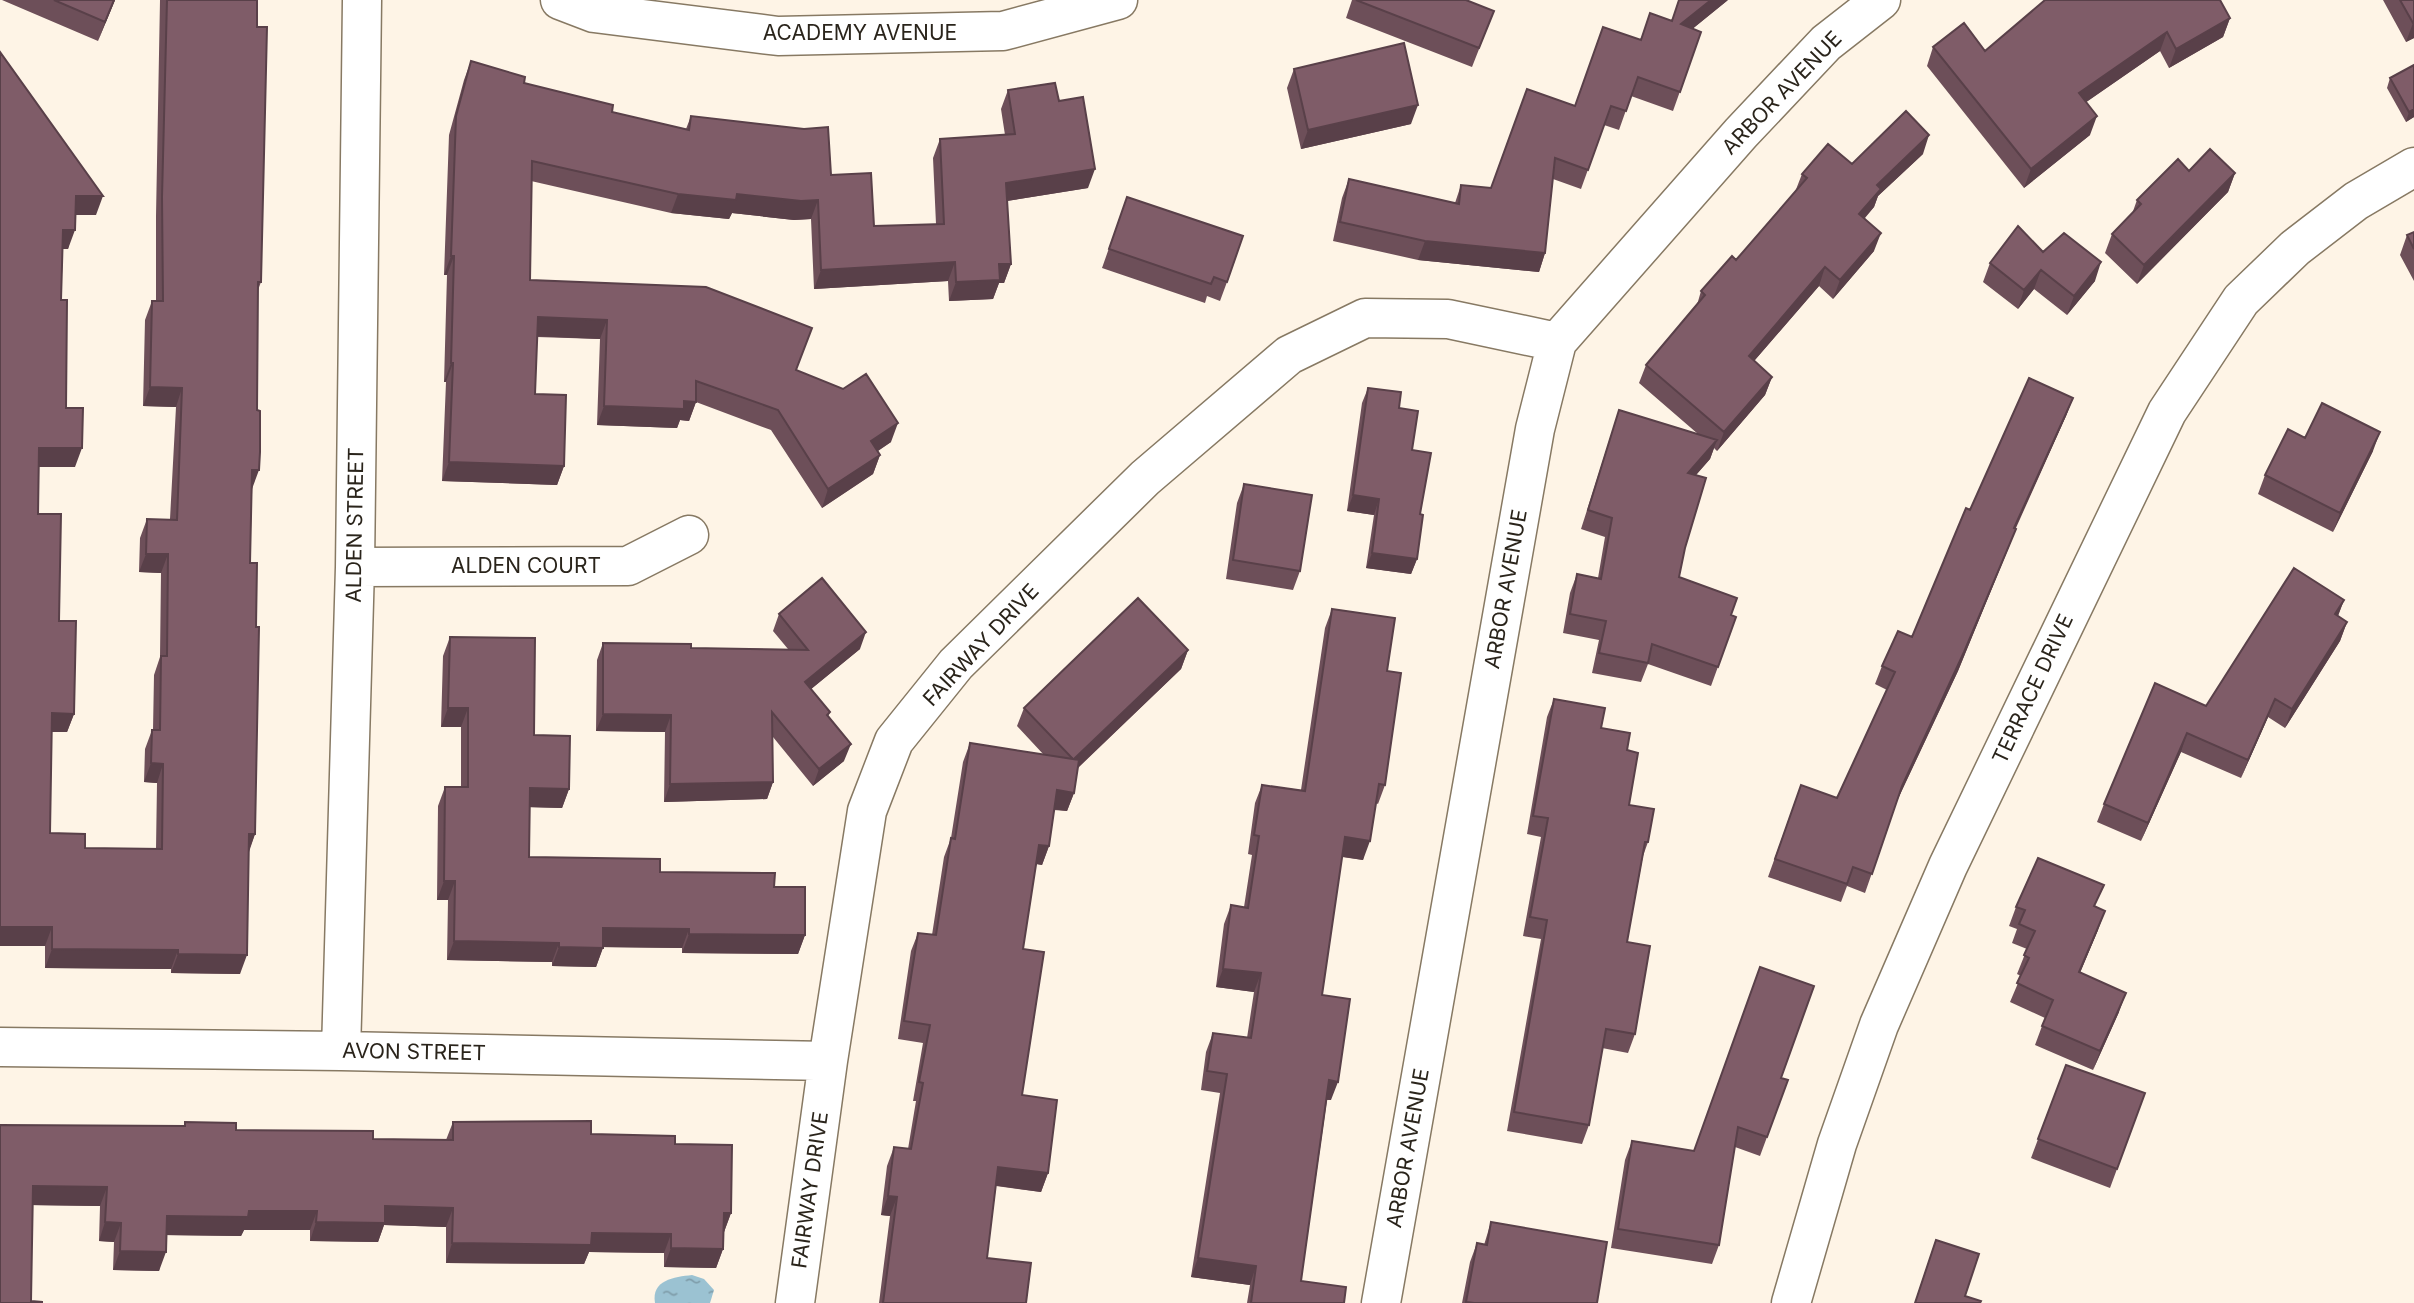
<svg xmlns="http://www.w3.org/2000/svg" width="2414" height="1303" viewBox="0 0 2414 1303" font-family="Inter,sans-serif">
	<defs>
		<pattern id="water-ripples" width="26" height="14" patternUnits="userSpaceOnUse" patternTransform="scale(1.75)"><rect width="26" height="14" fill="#9bc2d2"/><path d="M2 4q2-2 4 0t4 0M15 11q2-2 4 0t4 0" fill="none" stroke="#7f9daa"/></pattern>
	</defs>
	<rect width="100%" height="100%" fill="#fef4e6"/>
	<path fill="url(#water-ripples)" d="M692,1275L704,1279L714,1290L710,1303H655C651,1280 674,1277 692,1275Z"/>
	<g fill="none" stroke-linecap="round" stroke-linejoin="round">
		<defs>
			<path id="minor" d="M560,0L594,13L778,36L1003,31L1118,0
				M355,567L628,566L689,535
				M0,1047L341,1051L828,1061
				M341,1051L355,567L362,0
				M795,1303L828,1061L867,811L894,741L956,664L1145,478L1289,355L1365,318L1448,319L1557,342
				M1381,1303L1535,429L1557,342L1741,133L1826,43L1881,0
				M1791,1303L1837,1144L1879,1025L1948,866L2167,412L2241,300L2295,248L2356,201L2414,167"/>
		</defs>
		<use href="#minor" stroke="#877963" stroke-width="41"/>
		<use href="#minor" stroke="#fff" stroke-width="38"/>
	</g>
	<path fill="#6d4f59" d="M2,0H115L98,41Z
		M160,0H257L261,282L258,290L250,563L256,627L255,834L249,852L240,974L171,973V969L45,968V946H0V52L96,215H76L68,249H63L61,300L66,408L75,467H38V514L59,621L74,714L67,732H52L50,833L85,848L156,849L157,783L144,782L145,749L152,730H153L154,675L160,657L161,573L139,572L140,538L147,519H170L176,407L143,406L145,320L152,301H156V216Z
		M1352,0H1466L1494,11L1472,67L1346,18Z
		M1728,0L1692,29L1701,32L1673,111L1631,96L1619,130L1604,125L1581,189L1553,179L1545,253L1539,272L1418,260L1333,241L1342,198L1349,179L1455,203L1461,185L1491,188L1641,40L1672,21Z
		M2383,0H2414V38L2406,42Z
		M2230,18L2223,37L2169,68L2160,51L2086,102L2090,135L2024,188L1927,66L1933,47L1985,51Z
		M471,61L524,83L612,112L686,129L691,116L831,175L874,226L936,224L933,158L940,139L1005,135L1001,109L1008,90L1059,101L1088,188L1007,201L1011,264L1004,283H999L993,299L949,301L948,281L814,289L811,219L794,220L732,213L729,219L671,213L531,181L530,280L796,370L891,442L878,451L880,455L873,474L822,508L771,430L696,402L689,421L680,420L677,428L597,425L600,339L537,337L535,394L564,466L557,485L442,481L446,382H444L447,275H444L449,135L464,80Z
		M2414,65V117L2406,122L2387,88L2390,78Z
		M1294,69L1411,124L1301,149L1287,88Z
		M1923,154L1878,196L1874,207L1865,218L1874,251L1833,299L1819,286L1754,361L1772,377L1765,395L1717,451L1714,448L1710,459L1696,475L1679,577L1731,615L1736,617L1711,686L1648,664L1641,682L1592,673L1599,640L1563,633L1570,593L1577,574L1598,578L1605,537L1581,529L1619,410L1698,434L1639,383L1646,365L1697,305L1701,291L1736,260L1795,192L1802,174L1852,164Z
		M2189,171L2235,173L2228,192L2137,284L2105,253L2112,234L2132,214L2137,200Z
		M1127,197L1227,282L1220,301L1207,296L1205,303L1102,268Z
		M2414,232V281L2400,255L2407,235Z
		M2043,252L2095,281L2067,315L2034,289L2018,309L1983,282L1990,263Z
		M1368,388L1399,408L1412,450L1420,514L1417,559L1411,574L1366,568L1374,515L1347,511L1362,403Z
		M2073,398L2066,416L2016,528L2009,547L1958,671L1897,801L1865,893L1847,886L1841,902L1768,877L1801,785L1837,798L1887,690L1875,684L1882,666L1912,637L1970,510Z
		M2305,438L2373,451L2333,532L2258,494L2265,475Z
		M1244,484L1300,571L1293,590L1226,579L1237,503Z
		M2344,600L2338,616L2347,622L2340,641L2285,728L2268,717L2241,778L2181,752L2141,841L2097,822L2104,804L2206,706Z
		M1332,609L1387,671L1385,785L1378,804L1376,803L1363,860L1342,857L1322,995L1331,1100H1327L1301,1281L1344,1303H1247L1250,1285L1191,1277L1220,1093L1201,1090L1206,1052L1213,1033L1247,1038L1254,992L1216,987L1224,924L1231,905L1244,907L1252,855L1248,854L1255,803L1262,785L1301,790L1325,628Z
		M779,614L860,649L811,689L830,712L828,717L844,761L813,786L773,737V782L767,799L664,802L665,732L596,731L597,660L603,643L691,648L788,649L773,631Z
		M450,637L534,735L569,789L562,808L530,807L529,857L660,872L774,887L805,935L798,954L682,953V948L603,947L596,967L552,966V962L447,960L448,900H437L438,806L445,787H461V727H441L443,656Z
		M1188,650L1181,669L1078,768L1074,793L1067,811L1054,810L1049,846L1042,865L1036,864L1023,949L1022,1095L1048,1173L1041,1192L996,1186L987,1258L1026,1303H879L890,1216L881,1215L887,1166L894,1147L908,1149L916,1101H913L923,1043L898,1039L911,951L918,933L932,935L944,857L951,838L963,762L970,743L1044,755L1017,726L1024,708Z
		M1554,699L1601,728L1627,750L1629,805L1648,842L1643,856L1627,942L1635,1034L1628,1053L1602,1048L1589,1125L1582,1144L1507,1131L1541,939L1523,936L1541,837L1527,834L1547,717Z
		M2016,907H2095L2098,930L2080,973L2119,1012L2093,1070L2035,1045L2045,1018L2010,1002L2021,976L2017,974L2027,949L2012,943L2017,929L2009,926Z
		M2066,1065L2145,1093L2110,1188L2031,1158Z
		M1781,1078L1788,1080L1760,1156L1735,1147L1719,1245L1712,1264L1611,1248L1625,1160L1632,1141L1694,1151Z
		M185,1122L236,1130L373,1139L446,1140L453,1122L591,1134L675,1144L731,1213L724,1232L723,1249L716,1268L664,1267V1253L589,1252L584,1264L446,1263V1227L384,1225L378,1242L310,1241V1230H244L241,1236L167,1235L159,1271L113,1270L114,1242L99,1241L100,1206L32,1205L0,1303V1125L184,1126Z
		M1491,1222L1597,1303H1462L1470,1262L1477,1243L1484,1245Z"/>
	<path fill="#594049" d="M114,0H115L98,41L105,22Z
		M1711,0H1728L1674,44L1681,24Z
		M2230,18L2223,37L2169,68L2176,49Z
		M2413,23H2414V38L2406,42Z
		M2167,32L2160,51L2072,112L2079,93Z
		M1418,105L1411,124L1301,149L1308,130Z
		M2414,109V117L2406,122L2409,112Z
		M2097,116L2090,135L2024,188L2031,169Z
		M1929,135L1923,154L1878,196L1874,207L1852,232L1859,214L1877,185Z
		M1095,169L1088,188L1000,202L1006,183Z
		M2235,173L2228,192L2137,284L2144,265Z
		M678,194H737L818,200L811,219L794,220L732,213L729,219L671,213Z
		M76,196H103L96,215H69Z
		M63,230H75L68,249H56Z
		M1881,233L1874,251L1833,299L1840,280Z
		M1425,241L1545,253L1539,272L1418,260Z
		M451,256H454L447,275H444Z
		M955,262L948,281L814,289L821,270Z
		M2101,262L2095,281L2067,315L2074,296Z
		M999,264H1011L1004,283H999L993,299L949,301L956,282Z
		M1825,267L1819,286L1742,375L1749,356Z
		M2041,270L2034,289L2018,309L2024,290Z
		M538,317L607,320L600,339L531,336Z
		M451,363H453L446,382H444Z
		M1772,377L1765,395L1717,451L1724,432Z
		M150,387L182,388L176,407L143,406Z
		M2073,398L2066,416L2007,546L2014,528Z
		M684,401L696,402L689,421L680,420L677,428L597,425L604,406Z
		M898,423L891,442L864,460L871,441Z
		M2380,432L2373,451L2333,532L2340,513Z
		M1717,440L1710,459L1681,492L1688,473Z
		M39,448H82L75,467H32Z
		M880,455L873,474L822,508L828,489Z
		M449,462L564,466L557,485L442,481Z
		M252,470H259L252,489Z
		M1353,495L1379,499L1374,515L1347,511Z
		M2016,529L1958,671L1895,805L1902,786Z
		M1372,553L1417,559L1411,574L1366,568Z
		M146,554H168L161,573L139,572Z
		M2344,600L2337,618L2335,614Z
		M2347,622L2340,641L2285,728L2292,709Z
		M866,632L860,649L799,699L805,682Z
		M1188,650L1181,669L1067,778L1074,759Z
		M2275,699L2268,717L2241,778L2248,760Z
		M448,708H468L461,727H441Z
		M52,713L74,714L67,732H45Z
		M603,714L671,715L665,732L596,731Z
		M2187,733L2181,752L2141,841L2148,823Z
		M851,744L844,761L813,786L819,769Z
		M151,763L163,764L157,783L144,782Z
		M773,782L767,799L664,802L670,784Z
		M530,788L569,789L562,808L523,807Z
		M1057,790L1074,793L1067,811L1051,809Z
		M249,834H255L248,853Z
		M1345,837L1370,841L1363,860L1338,856Z
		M1039,845L1049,846L1042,865L1032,863Z
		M444,881H455L448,900H437Z
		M2105,911L2098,930L2072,991L2079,972Z
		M0,927H52L45,946H0Z
		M603,928L689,929L682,948L596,947Z
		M689,934L805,935L798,954L682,953Z
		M454,941L559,943L552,962L447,960Z
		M559,947L603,948L596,967L552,966Z
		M52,949L178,950L171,969L45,968Z
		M178,954L247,955L240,974L171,973Z
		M1223,969L1261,973L1254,992L1216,987Z
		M2126,993L2119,1012L2093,1070L2100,1051Z
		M1329,1080L1338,1082L1331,1100L1322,1099Z
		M998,1167L1048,1173L1041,1192L992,1185Z
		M33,1186L107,1187L100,1206L26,1205Z
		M888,1196L897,1197L890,1216L881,1215Z
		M385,1206L453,1208L446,1227L384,1225L378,1242L310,1241L316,1222Z
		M249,1211H317L310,1230H244L241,1236L160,1235L167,1216Z
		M724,1213H731L724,1232Z
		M105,1222L121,1223L114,1242L99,1241Z
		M592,1233L671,1234L664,1253L589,1252L584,1264L446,1263L452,1243Z
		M671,1248L723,1249L716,1268L664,1267Z
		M120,1251L166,1252L159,1271L113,1270Z
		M1198,1258L1256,1266L1250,1285L1191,1277Z"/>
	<path fill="#7f5c68" stroke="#594049" stroke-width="2" d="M54,0H114L105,22Z
		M167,0H257V27H267L261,282H258L257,410L260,411V452L259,470H252L250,563H257L256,627H259L255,834H249L247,955L178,954V950L52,949V927H0V52L103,196H76L75,230H63L61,300H67L66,408H83L82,448H39L38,514H61L59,621H76L74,714L52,713L50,833L85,834V848L162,849L163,764L151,763L152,730H160L161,656H167L168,554H146L147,519L177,520L182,388L150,387L152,301H163L162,197Z
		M1356,0H1466L1494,11L1479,48Z
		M1679,0H1711L1681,24L1701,32L1680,92L1638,77L1626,111L1611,106L1588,170L1555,158L1545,253L1425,241L1340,222L1349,179L1459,204L1461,185L1491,188L1527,89L1575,106L1603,27L1641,40L1650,13L1672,21Z
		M2045,0H2220L2230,18L2176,49L2167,32L2079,93L2097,116L2031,169L1933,47L1964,23L1985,51Z
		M2400,0H2414V23H2413Z
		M1404,43L1418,105L1308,130L1294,69Z
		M471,61L525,77L524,83L613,105L612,112L689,130L691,116L804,129L828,127L831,175L871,173L874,226L944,224L940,139L1015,134L1008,90L1055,83L1059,101L1083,97L1095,169L1006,183L1011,264H999L1000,280L956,282L955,262L821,270L818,200L801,201L737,194L736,200L678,194L532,161L530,280L706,287L812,328L796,370L843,389L866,374L898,423L871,441L880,455L828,489L778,410L696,381V402L684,401V409L604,406L607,320L538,317L535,394L566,395L564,466L449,462L453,363H451L454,256H451L456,116Z
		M2414,65V109L2409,112L2390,78Z
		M1906,111L1929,135L1877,185L1881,189L1859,214L1881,233L1840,280L1825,267L1749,356L1772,377L1724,432L1646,365L1705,295L1701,291L1732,256L1736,260L1807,178L1802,174L1828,144L1852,164Z
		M2210,149L2235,173L2144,265L2112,234L2141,204L2137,200L2178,159L2189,171Z
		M1127,197L1243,236L1227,282L1214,277L1211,284L1109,249Z
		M2018,226L2043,252L2064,233L2101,262L2074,296L2041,270L2024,290L1990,263Z
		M2414,232V249L2407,235Z
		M2029,378L2073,398L2014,528L2016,529L1964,652L1902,786L1872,874L1853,867L1847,884L1775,859L1801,785L1837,798L1895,672L1882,666L1898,631L1912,637L1966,508L1970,510Z
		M1368,388L1401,392L1399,408L1418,411L1412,450L1431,453L1420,514L1423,515L1417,559L1372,553L1379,499L1353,495Z
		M2322,403L2380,432L2340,513L2265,475L2288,429L2305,438Z
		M1619,410L1717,440L1688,473L1706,478L1685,548L1679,577L1737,598L1731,615L1736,617L1718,667L1652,644L1648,663L1599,653L1606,621L1570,614L1577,574L1601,579L1612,518L1588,510Z
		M1244,484L1312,495L1300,571L1233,560Z
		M2294,568L2344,600L2335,614L2347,622L2292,709L2275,699L2248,760L2187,733L2148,823L2104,804L2155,683L2206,706Z
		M822,578L866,632L805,682L830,712L827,715L851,744L819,769L772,712L773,782L670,784L671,715L603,714V643L691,644V648L808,650L779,614Z
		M1138,598L1188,650L1074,759L1079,760L1074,793L1057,790L1049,846L1039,845L1023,949L1044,952L1022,1095L1057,1100L1048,1173L998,1167L987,1258L1031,1263L1026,1303H883L897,1197L888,1196L894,1147L911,1149L923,1083L919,1082L930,1025L904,1021L918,933L936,935L951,838L955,839L970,743L1073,759L1024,708Z
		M1332,609L1395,618L1387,671L1401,673L1385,785L1379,784L1370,841L1345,837L1322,995L1350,999L1338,1082L1329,1080L1301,1281L1346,1287L1344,1303H1251L1256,1266L1198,1258L1227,1074L1207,1071L1213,1033L1251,1038L1261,973L1223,969L1231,905L1248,908L1259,836L1254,835L1262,785L1305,791Z
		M450,637L535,638L534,735L570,736L569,789L530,788L529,857L660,859V872L775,873L774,887H805V935L689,934V929L603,928V948L559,947V943L454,941L455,881H444L445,787H468V708H448Z
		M1554,699L1605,708L1601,728L1630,733L1627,750L1638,753L1629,805L1654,809L1648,842H1645L1627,942L1650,946L1635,1034L1606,1029L1589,1125L1514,1112L1547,920L1530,917L1548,818L1533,816Z
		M2038,858L2104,885L2094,906L2105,911L2079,972L2126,993L2100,1051L2042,1026L2053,1000L2017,983L2029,958L2024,955L2035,931L2019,924L2025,910L2016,907Z
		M1760,967L1814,986L1781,1078L1788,1080L1767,1137L1738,1127L1719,1245L1618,1229L1632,1141L1694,1151Z
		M2066,1065L2145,1093L2117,1169L2038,1139Z
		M591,1121V1134L675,1136V1144L732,1145L731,1213H724L723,1249L671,1248V1234L592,1233L591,1245L452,1243L453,1208L385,1206V1223L316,1222L317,1211H249L248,1217L167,1216L166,1252L120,1251L121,1223L105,1222L107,1187L33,1186L31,1301L42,1302V1303H0V1125L185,1126V1122L236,1123V1130L373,1131V1139L453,1140V1122Z
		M1491,1222L1607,1242L1597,1303H1474L1466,1302L1477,1243L1487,1245Z
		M1936,1240L1979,1254L1965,1296L1981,1301L1980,1303H1915Z"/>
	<g text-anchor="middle" stroke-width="7" stroke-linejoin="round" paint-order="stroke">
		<g font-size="21" fill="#2a241b" stroke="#fff">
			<text x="860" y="40">ACADEMY AVENUE</text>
			<text transform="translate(1782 93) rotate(-46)" y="7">ARBOR AVENUE</text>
			<text transform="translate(355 525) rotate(-89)" y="7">ALDEN STREET</text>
			<text x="526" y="573">ALDEN COURT</text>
			<text transform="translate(1506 589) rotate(-80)" y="7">ARBOR AVENUE</text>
			<text transform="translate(981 645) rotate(-47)" y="7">FAIRWAY DRIVE</text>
			<text transform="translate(2033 689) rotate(-65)" y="7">TERRACE DRIVE</text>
			<text transform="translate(414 1052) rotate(1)" y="7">AVON STREET</text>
			<text transform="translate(1408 1148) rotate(-80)" y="7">ARBOR AVENUE</text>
			<text transform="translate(810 1190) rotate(-82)" y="7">FAIRWAY DRIVE</text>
		</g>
	</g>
</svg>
